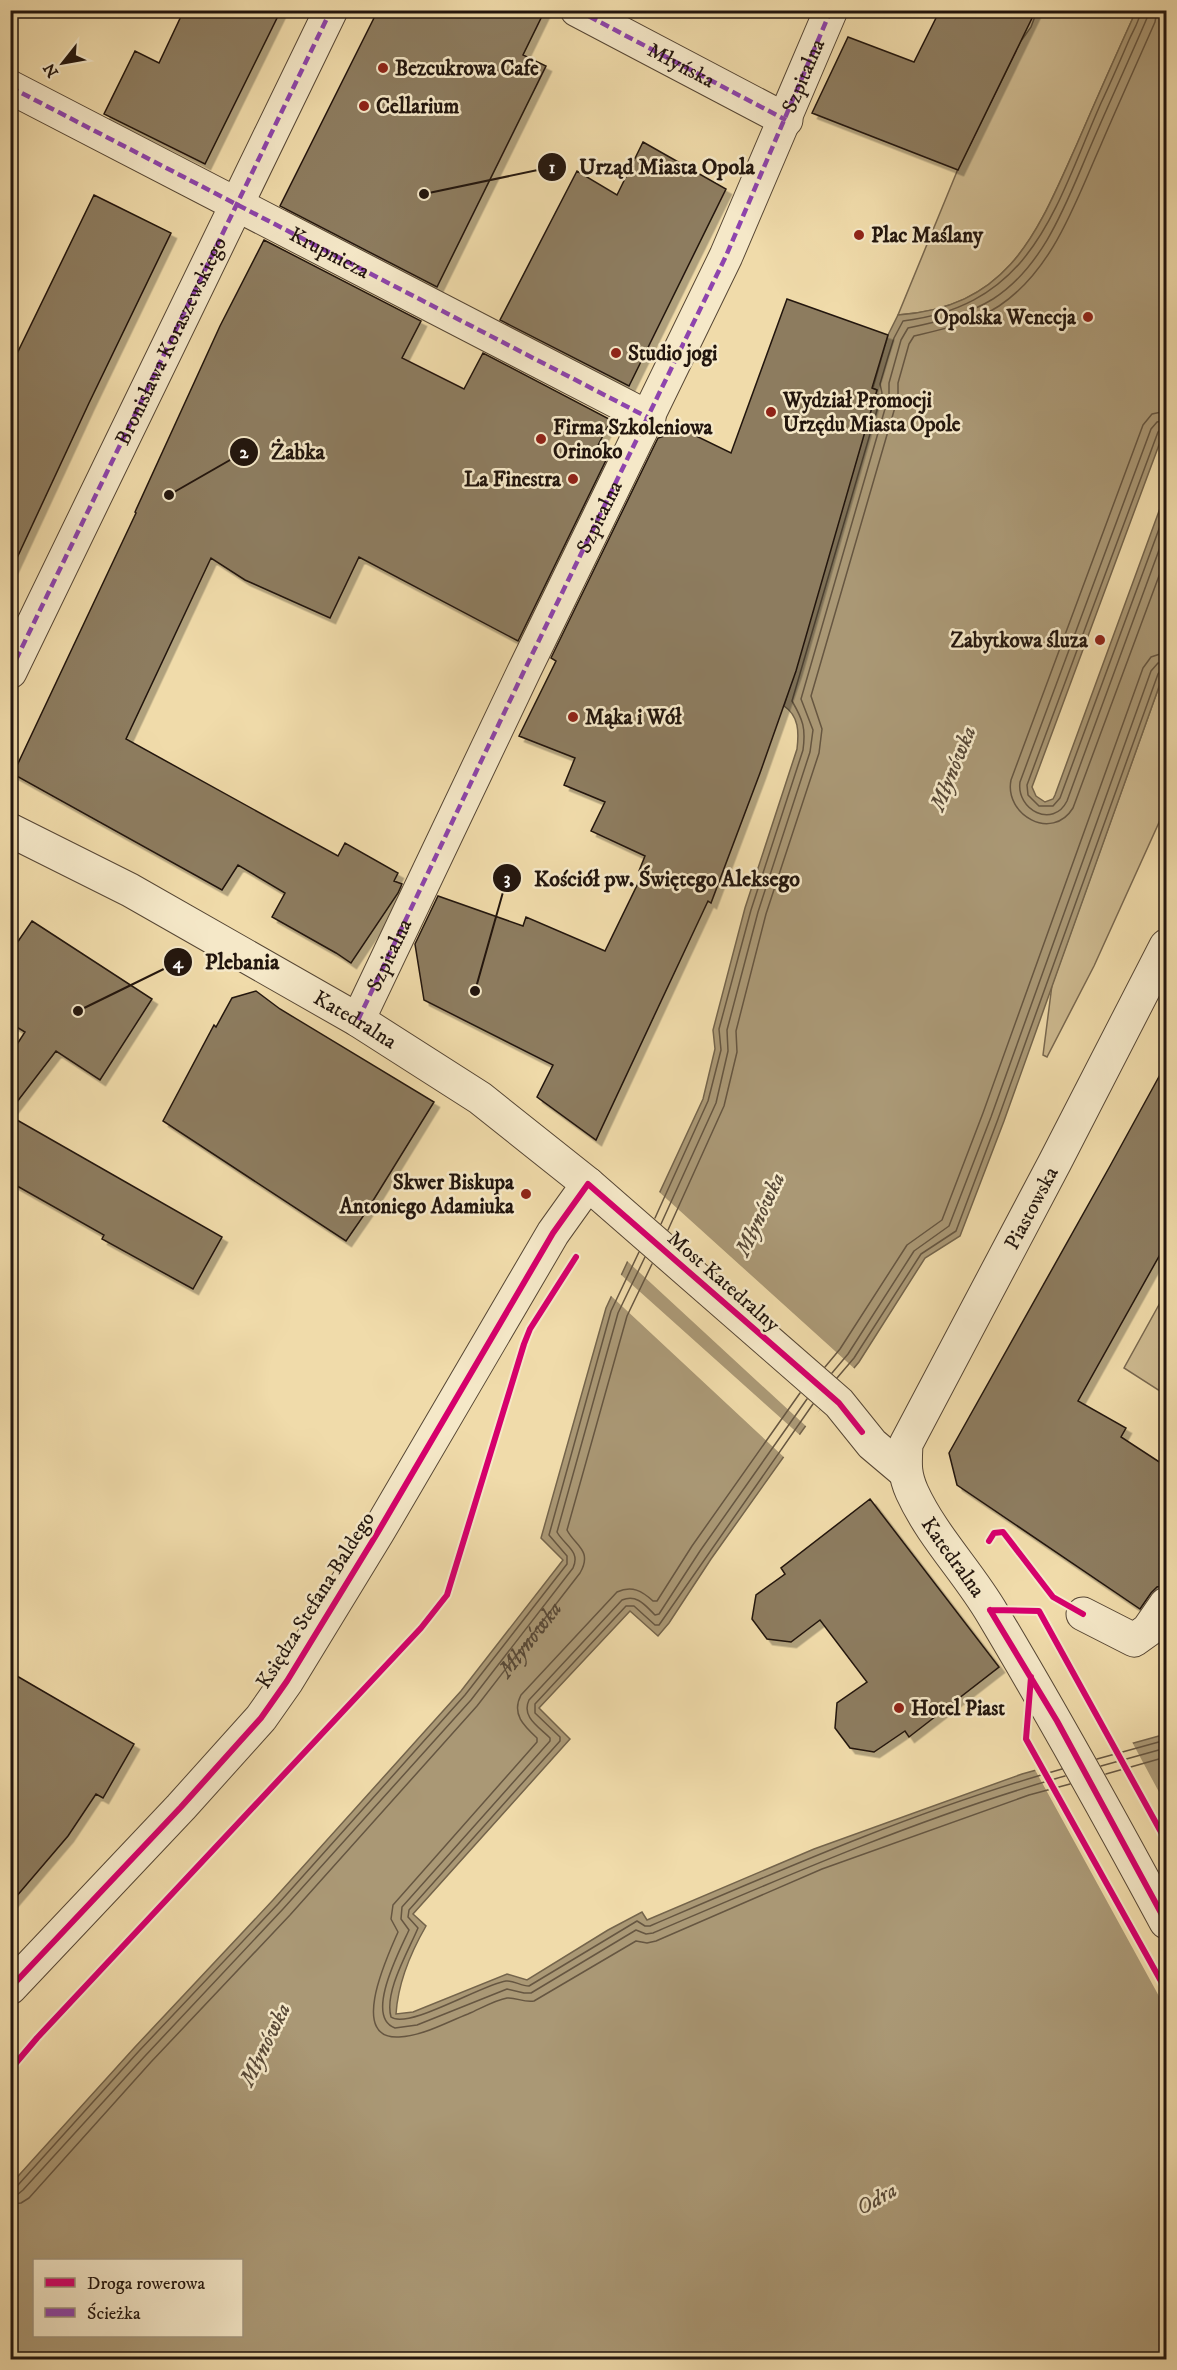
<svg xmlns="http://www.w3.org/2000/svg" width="1177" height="2370" viewBox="0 0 1177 2370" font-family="'IM FELL DW Pica',serif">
	<defs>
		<filter id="shadow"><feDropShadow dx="5.5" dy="5.5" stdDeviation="0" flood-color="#0004"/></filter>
	</defs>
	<rect width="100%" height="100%" fill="#f0dbaa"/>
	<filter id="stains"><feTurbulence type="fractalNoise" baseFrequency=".00333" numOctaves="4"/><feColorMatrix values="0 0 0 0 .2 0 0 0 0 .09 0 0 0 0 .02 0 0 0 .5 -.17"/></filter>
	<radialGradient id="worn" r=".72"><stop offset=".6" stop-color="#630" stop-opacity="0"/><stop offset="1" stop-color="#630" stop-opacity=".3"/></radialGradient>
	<path fill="#cdb98f" stroke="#78674e" stroke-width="1.5" d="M1037,11H1136C1116,55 1096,100 1077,144C1037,233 1010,307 898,315L958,169L1021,41L1031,27Z
		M1166,667V807L1094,966L1047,1057L1043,1055L1052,985Z
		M1166,1292V1395L1124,1368Z"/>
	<path fill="#aa9875" stroke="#74644b" stroke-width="1.5" fill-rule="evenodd" d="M1136,11H1166V426L1032,787L1036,796L1045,802L1053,799L1055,795L1166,492V667L1004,1121L960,1236L925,1258L859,1362L807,1424L711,1559L669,1623L658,1636L630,1611L539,1708L570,1739L413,1914L426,1926C411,1952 398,1984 396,2014L413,2012L507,1974L527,1980L608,1930L642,1912L647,1920L814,1849L1022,1774L1166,1734V2359H11L10,2185L135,2047L273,1900L461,1691L563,1560L541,1538L606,1308L703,1099L715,1049L713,1030L745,908L797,749C799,732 799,716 784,706L877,390L873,388L888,335L898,315C1010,307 1037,233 1077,144C1096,100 1116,55 1136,11ZM34,2260H242V2336H34Z"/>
	<path fill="#f0dbaa" d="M658,1191L856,1370L823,1405L808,1428L626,1260Z
		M619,1273L802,1437L786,1459L609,1294Z
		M1131,1740L1166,1805V2009L1034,1768Z"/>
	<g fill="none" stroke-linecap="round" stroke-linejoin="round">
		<g stroke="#665641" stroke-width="1.5">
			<path d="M1166,411L1152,414L1143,425L1011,780C1004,815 1052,842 1073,808L1166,557"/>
			<path d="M1166,420L1157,422L1151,429L1020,782C1016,810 1053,829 1067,801L1166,531"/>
			<path d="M1166,427L1162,428L1158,432L1027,785L1028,795L1039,806H1053L1060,798L1166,510"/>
			<path d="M655,1218L708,1101L721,1050L719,1029L751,910L803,750C806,728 803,720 792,701L882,393L880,384L888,357L894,338L903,321C1034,305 1055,207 1101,103C1111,82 1120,61 1129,40C1133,31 1140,20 1141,10"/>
			<path d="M661,1224L716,1103L728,1051L727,1030L758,912L810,752L813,730L801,699L889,395V383L901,340L908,328C937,322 967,315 993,299C1046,265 1068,198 1092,143C1110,101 1129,60 1147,18L1148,10"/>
			<path d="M668,1230L724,1106L737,1052L736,1031L766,914L819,753L822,729L811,696L898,397V383L909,344L914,336C944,329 973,323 999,306C1053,270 1075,203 1100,147C1118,105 1137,63 1155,22L1157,10"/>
			<path d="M825,1367L840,1349L907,1245L942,1220L983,1113L1143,668L1151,657L1166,652"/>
			<path d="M832,1373L848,1354L914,1251L949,1226L991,1117L1151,671L1158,663L1166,662"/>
			<path d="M837,1378L854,1358L921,1254L956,1231L998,1119L1158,674L1161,670L1166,669"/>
			<path d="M800,1393L692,1546L657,1601H653C642,1591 632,1585 617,1592L521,1695C511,1714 524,1726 537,1738V1742L393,1905L391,1919L398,1932C389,1953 347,2040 399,2037C423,2036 447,2022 468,2014C480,2009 495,2000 507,1998C516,1997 524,2003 534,2001L636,1941L647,1943L656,1941L822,1869L1029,1795L1070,1784"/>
			<path d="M807,1399L700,1551L659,1614L655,1615C645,1605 637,1594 622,1600L529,1700C521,1717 539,1727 550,1738V1741L402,1907L401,1919L409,1930C400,1950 364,2017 395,2028L417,2025L507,1989L524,1993H531L636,1930L646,1934L653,1933C788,1875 924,1816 1065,1776"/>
			<path d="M813,1404L659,1625H655L634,1606H626L535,1704V1713L560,1737V1741L409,1910L408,1917L418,1928C408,1952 384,1992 391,2017C408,2030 483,1984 506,1981C513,1980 521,1986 529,1986L637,1921L645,1926H650C785,1868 920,1809 1062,1769"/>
			<path d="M1097,1759L1166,1740"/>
			<path d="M1101,1766L1166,1748"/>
			<path d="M1106,1774L1166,1757"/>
			<path d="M10,2188L18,2185L139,2051L278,1904L465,1695L567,1564V1556L549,1535L611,1311L639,1252"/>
			<path d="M10,2195H17L23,2190L145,2056L283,1909L471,1700L573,1568C581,1551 564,1545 557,1532L618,1313L645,1257"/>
			<path id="s1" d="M10,2204L21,2203L29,2198L151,2062L290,1915L477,1706L580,1573C593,1550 575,1546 567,1530L627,1316L652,1264"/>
		</g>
	</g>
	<path fill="#8d7c5f" stroke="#22150d" stroke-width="1.5" filter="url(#shadow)" d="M184,10H281L205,164L104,114L135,51L159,63Z
		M378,10H545L523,55L546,66L437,287L280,206Z
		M940,10H1036L958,170L812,113L848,37L914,62Z
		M643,142L726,189L629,386L500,320L577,171L617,195Z
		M94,195L171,233L89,403L10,573V368Z
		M264,240L421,321L402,358L464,389L483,353L611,420L592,457L610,452L518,641L359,557L330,618L245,580L211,558L126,739L338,856L345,843L398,873L394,881L402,884L398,893L351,963L336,953L272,917L285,893L238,865L222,890L13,774L136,513L135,512L220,326Z
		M787,299L888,335L872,388L877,390L796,671L760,773L711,903L708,901L596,1140L537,1097L553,1065L424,1000L415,944L438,896L523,926L526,917L605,951L643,873L639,871L645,856L591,831L605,802L564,785L575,758L519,736L556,661L551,658L658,438L684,430L731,453Z
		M32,921L152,999L100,1080L56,1051L10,1111V1055L25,1032L10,1023V953Z
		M256,991L280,1009L434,1102L366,1212L346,1241L163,1121L214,1025L216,1027L232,998Z
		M1167,1062V1242L1078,1401L1126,1428L1121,1437L1167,1467V1585L1157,1587L1151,1593L1140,1609L957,1485L949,1453L1110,1166Z
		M10,1116L222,1237L193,1289L102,1239L104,1235L10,1182Z
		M870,1499L999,1667L909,1737L905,1731L874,1752L850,1748L835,1728L837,1703L867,1682L820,1620L791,1642L767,1639L752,1619L756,1595L785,1574L781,1568Z
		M10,1672L134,1744L103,1798L96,1794L68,1836L10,1904Z"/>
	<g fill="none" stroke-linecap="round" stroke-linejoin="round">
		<defs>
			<g id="minor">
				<path d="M577,10L786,120"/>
				<path d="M10,87L649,418"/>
				<path id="s2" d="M10,672L331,10"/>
				<path id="s3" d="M10,830L130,890L358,1020L480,1098L588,1184L839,1403L872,1444L904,1471"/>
				<path id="s4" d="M358,1020L525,669L726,256L831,10"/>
				<path d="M1083,1614L1134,1640L1148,1630L1166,1604"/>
				<path d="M10,1988L181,1807L261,1718L287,1681L378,1532L553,1233L588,1184"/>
			</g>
			<g id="tertiary">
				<path id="s5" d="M1166,946L1055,1162L906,1444C905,1464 904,1474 912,1492C932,1536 968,1572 992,1613C1053,1715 1110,1818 1166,1922"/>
			</g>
		</defs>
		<use href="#minor" stroke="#564634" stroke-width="35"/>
		<use href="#tertiary" stroke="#564634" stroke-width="35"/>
		<use href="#minor" stroke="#f5e8c8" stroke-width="33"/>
		<use href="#tertiary" stroke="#f5e8c8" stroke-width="33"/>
		<g stroke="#8e44ad" stroke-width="4.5" stroke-dasharray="9 4.5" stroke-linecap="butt">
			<path id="s6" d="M577,10L786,120"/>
			<path id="s7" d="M10,87L649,418"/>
			<path d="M10,672L331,10"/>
			<path d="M358,1020L525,669L726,256L831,10"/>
		</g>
		<defs>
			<path id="cycleway" d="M989,1541L994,1533L1003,1532L1053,1597L1083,1614
				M990,1610L1057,1721L1166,1922
				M990,1610L1039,1611L1166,1841
				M1031,1677L1026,1739L1166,1990
				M10,1988L181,1807L261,1718L287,1681L378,1532L553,1233L588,1184L839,1403L862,1432
				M10,2070L37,2038L421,1628L447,1595L524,1344L530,1329L576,1257"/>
		</defs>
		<use href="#cycleway" stroke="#f5e8c8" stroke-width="10"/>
		<use href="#cycleway" stroke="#d6006c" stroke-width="6"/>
	</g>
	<g fill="#8f2418" stroke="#f5e8c8" stroke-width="2">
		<circle cx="383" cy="68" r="6"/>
		<circle cx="364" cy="106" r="6"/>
		<circle cx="859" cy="235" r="6"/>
		<circle cx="1088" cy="317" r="6"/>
		<circle cx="616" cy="353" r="6"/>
		<circle cx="771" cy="412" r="6"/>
		<circle cx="541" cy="439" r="6"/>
		<circle cx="573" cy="479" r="6"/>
		<circle cx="1100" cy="640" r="6"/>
		<circle cx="573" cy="717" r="6"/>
		<circle cx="526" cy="1194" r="6"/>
		<circle cx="899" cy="1708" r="6"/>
	</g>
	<g text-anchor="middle" stroke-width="5" stroke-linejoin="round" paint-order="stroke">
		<g font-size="21" fill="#22150d" stroke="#f5e8c8">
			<text dy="7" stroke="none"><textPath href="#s6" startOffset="118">Młyńska</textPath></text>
			<text dy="7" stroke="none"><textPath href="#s4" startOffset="1044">Szpitalna</textPath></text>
			<text dy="7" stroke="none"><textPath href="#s7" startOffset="360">Krupnicza</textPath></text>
			<text dy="7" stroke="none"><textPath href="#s2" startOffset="368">Bronisława Koraszewskiego</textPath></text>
			<text dy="7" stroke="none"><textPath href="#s4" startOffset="558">Szpitalna</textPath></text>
			<text dy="7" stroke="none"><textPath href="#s4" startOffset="72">Szpitalna</textPath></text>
			<text dy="7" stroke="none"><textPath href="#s3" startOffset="394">Katedralna</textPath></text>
			<text transform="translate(1031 1208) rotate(-62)" y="7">Piastowska</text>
			<text transform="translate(724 1281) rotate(41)" y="7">Most Katedralny</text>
			<text dy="7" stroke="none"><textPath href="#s5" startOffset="688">Katedralna</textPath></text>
			<text transform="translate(315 1600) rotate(-58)" y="7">Księdza Stefana Baldego</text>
		</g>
		<g font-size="21" font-weight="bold" fill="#22150d" stroke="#f5e8c8" text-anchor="start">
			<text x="395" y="75">Bezcukrowa Cafe</text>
			<text x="376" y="113">Cellarium</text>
			<text x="871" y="242">Plac Maślany</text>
			<text x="1076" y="324" text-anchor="end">Opolska Wenecja</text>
			<text x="628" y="360">Studio jogi</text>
			<text x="783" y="407">Wydział Promocji<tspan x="783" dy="24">Urzędu Miasta Opole</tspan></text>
			<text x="553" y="434">Firma Szkoleniowa<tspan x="553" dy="24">Orinoko</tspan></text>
			<text x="561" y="486" text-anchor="end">La Finestra</text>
			<text x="1088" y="647" text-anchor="end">Zabytkowa śluza</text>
			<text x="585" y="724">Mąka i Wół</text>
			<text x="514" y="1189" text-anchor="end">Skwer Biskupa<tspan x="514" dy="24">Antoniego Adamiuka</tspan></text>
			<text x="911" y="1715">Hotel Piast</text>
		</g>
		<g font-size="22" font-style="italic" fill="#584937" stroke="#f5e8c8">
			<text transform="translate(952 768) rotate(-68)" y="8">Młynówka</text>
			<text transform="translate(759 1214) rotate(-65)" y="8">Młynówka</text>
			<text dy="8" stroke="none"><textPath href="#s1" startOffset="771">Młynówka</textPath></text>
			<text transform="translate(264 2044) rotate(-64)" y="8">Młynówka</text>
			<text transform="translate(876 2198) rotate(-30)" y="8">Odra</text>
		</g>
	</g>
	<path fill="none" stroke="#22150d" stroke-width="2" d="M424 194L552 167M169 495L244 452M475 991L507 878M78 1011L178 962"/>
	<g fill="#22150d" stroke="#f5e8c8" stroke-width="2">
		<circle cx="424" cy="194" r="6"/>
		<circle cx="169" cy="495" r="6"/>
		<circle cx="475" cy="991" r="6"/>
		<circle cx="78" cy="1011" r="6"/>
		<circle cx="552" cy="167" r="15"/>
		<circle cx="244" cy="452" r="15"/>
		<circle cx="507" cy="878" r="15"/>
		<circle cx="178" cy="962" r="15"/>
	</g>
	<g font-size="18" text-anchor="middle" font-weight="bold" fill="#fff">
		<text x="552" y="173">1</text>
		<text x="244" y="458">2</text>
		<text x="507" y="884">3</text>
		<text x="178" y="968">4</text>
	</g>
	<g font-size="22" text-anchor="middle" font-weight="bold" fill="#22150d" stroke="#f5e8c8" stroke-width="5" stroke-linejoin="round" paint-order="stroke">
		<text x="667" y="174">Urząd Miasta Opola</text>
		<text x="298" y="459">Żabka</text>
		<text x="667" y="886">Kościół pw. Świętego Aleksego</text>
		<text x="242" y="969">Plebania</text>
	</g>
	<rect width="1177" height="2370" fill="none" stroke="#f0dbaa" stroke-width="36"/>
	<rect x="12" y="12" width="1153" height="2346" fill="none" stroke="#22150d" stroke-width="3"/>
	<rect x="18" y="18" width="1141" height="2334" fill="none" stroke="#22150d" stroke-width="1.5"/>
	<rect x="33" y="2259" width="210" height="78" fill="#f5e8c8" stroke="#a1947d" stroke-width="1.5"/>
	<rect x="45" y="2278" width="30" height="9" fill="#d6006c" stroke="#a1947d" stroke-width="1.5"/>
	<text x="87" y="2289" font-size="18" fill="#22150d">Droga rowerowa</text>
	<rect x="45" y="2308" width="30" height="9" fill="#8e44ad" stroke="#a1947d" stroke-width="1.5"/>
	<text x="87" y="2319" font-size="18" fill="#22150d">Ścieżka</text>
	<g transform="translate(63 63) rotate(239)" stroke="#f5e8c8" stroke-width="4.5" paint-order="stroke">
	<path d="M0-4.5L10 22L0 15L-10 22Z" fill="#22150d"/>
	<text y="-9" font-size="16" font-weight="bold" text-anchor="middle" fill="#22150d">N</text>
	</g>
	<rect width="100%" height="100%" filter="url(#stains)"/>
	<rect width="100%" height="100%" fill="url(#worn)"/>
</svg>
